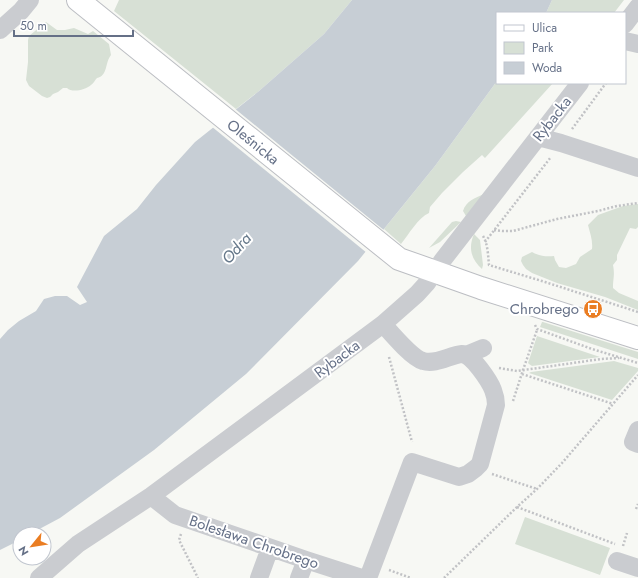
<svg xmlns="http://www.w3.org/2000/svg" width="638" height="578" viewBox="0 0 638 578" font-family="Jost,sans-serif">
	<rect width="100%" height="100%" fill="#f7f8f4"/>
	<path fill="#d7e0d5" d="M119,0H352L324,34L259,91L236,109L114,11Z
		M552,0H624L614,13H546Z
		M46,22L57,30H65L74,28L88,34L93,31L109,44L111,55C105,62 108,76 97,78C95,80 93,84 91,85C85,90 72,93 67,88H63L58,92L53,94L50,97L47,98L42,96L29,86L26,80L28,62V40L29,36Z
		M497,81V83H553L485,158L482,155L463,172L442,193L430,207L429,213C418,218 409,234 401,244L384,229L435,166Z
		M484,194L466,216L463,211C466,201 475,198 484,194Z
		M638,204V227L636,229L630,228L617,255V260L613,265C615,275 613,278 613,288L619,293L638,301V310L605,297L557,283L532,273L526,269L523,265L521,261L522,257L532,252C539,256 546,257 554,256L555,260L559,267L566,268L576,264L580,257L592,249C593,241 590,233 588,225L598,215L623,206Z
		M456,221L461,222L440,242L429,248L452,222Z
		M474,234L480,240L483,265L482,269C471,259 468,248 474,234Z
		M542,322H543L638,352V359L540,327Z
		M537,336L600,357L532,366L529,364L528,363Z
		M614,361L638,368V371L612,400L529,373L531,372Z
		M525,517L610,548L600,575L515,544Z"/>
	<path fill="#c7ced5" d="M352,0H552L546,13H497V81L435,166L358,261L246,374L154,450L60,518L30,534H20V540L0,550V339L8,330L19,321L36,311L44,299L55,296H67L80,305L87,302L77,287L104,236L137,209L156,185L195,142L259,91L324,34Z"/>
	<path fill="#f7f8f4" d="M234,108L385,231L367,253L211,126Z"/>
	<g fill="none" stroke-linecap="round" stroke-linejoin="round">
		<defs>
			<path id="major" d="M78,0L399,259L481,288L638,338"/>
		</defs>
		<use href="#major" stroke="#bcbec3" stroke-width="24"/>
		<path stroke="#c1c2c5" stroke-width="2.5" stroke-dasharray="2 2" stroke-linecap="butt" d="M572,129L606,83
			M494,230L503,231H513L557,219L598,211L617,206L638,203
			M483,236C488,244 488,256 489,265L545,282L638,312
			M485,242L551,157
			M535,325L537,329L592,349L638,363
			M389,357L412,442
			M499,368L517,371L601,359L619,358
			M522,374L613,404
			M513,401L523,370L537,330
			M492,474L537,489
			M517,507L615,544
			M636,509L638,504
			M181,534L179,540L198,578
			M623,546L627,533
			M389,570L411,578
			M444,578L517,507L537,489L562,463L638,375"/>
		<path stroke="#caccd0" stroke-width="18" d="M625,24L638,7
			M0,30L21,11L30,0
			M625,41L638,44
			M538,137L561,143L638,168
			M466,355L483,348
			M638,430L633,442L638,444
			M151,496L175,515L306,560L362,578
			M617,561L638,568
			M39,578L78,544L151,496L383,324L417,294L427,283L442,261L580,83
			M259,578L270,548
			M299,578L306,560
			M368,578L412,462L459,477L468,474L476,468L480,464L496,405C496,400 495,395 493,390C490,382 472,354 462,354C450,355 436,365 423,361C412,358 391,333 383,324"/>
		<use href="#major" stroke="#fff" stroke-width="22"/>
	</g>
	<defs>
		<symbol id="bus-disc" viewBox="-11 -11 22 22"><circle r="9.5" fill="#ea7d22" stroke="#fff"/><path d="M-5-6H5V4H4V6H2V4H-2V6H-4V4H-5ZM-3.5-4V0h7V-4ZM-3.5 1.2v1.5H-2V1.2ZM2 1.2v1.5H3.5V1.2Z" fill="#fff"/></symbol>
	</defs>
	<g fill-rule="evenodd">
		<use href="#bus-disc" x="582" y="298" width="22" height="22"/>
	</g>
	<g text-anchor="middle" stroke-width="4" stroke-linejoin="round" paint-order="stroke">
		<g font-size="15" fill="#657087" stroke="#fff">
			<text transform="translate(552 119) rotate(-52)" y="5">Rybacka</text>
			<text transform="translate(253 142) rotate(39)" y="5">Oleśnicka</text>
			<text transform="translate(337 359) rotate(-37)" y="5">Rybacka</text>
			<text transform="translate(254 542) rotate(19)" y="5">Bolesława Chrobrego</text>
		</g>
		<g font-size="15" fill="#657087" stroke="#fff" text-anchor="end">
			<text x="579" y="314">Chrobrego</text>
		</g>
		<g font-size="16" font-style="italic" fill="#66788a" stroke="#fff">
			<text transform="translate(236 248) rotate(-48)" y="6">Odra</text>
		</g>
	</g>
	<rect x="496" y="12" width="130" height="72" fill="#ffffff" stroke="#c1c6cf"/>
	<rect x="504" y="25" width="20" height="6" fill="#ffffff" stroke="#c1c6cf"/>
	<text x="532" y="32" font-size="12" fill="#657087">Ulica</text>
	<rect x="504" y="42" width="20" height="12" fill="#d7e0d5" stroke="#c1c6cf"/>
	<text x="532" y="52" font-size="12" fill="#657087">Park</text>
	<rect x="504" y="62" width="20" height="12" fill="#c7ced5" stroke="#c1c6cf"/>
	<text x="532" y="72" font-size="12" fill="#657087">Woda</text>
	<g transform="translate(32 546) rotate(240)"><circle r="19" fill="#ffffff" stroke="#c1c6cf"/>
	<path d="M0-3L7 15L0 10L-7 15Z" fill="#ea7d22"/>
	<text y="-6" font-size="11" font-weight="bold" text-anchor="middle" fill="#657087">N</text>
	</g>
	<path d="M14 30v6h119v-6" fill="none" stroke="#657087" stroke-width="2"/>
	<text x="20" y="30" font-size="12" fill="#657087" stroke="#ffffff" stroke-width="3" paint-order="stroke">50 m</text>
</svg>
